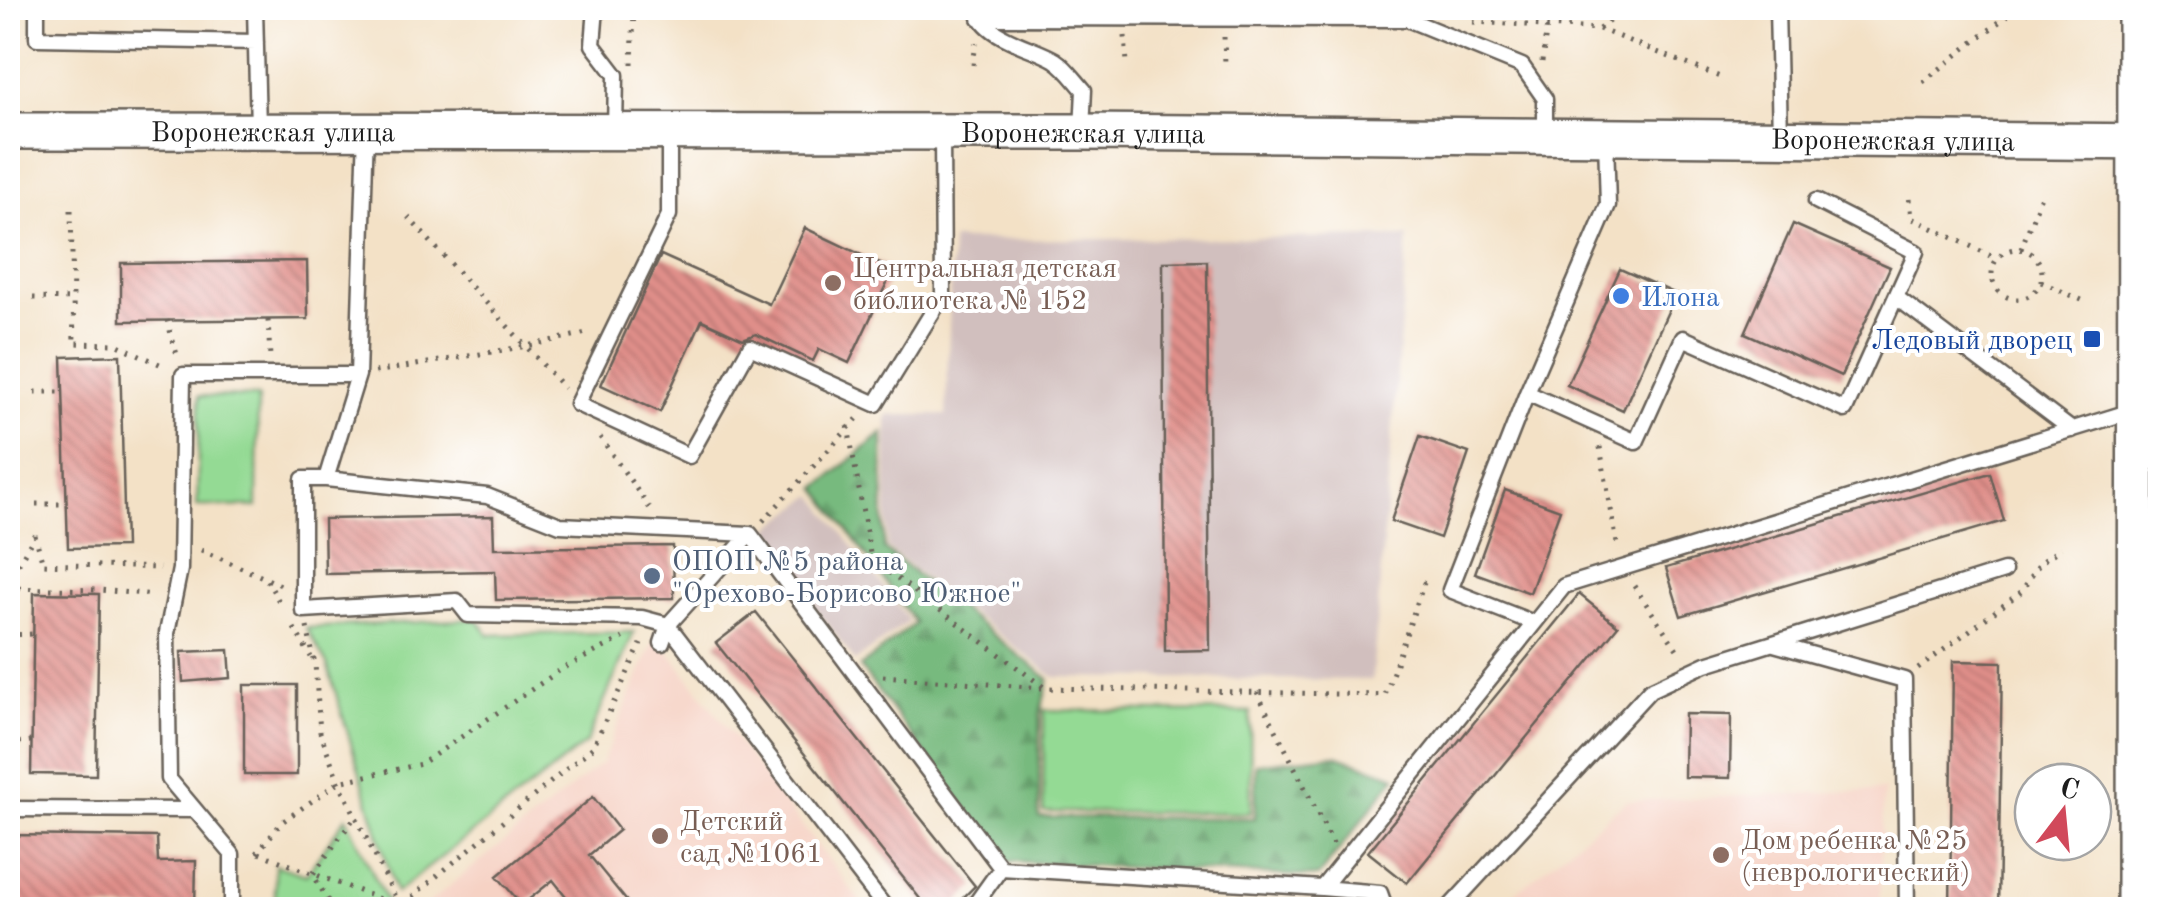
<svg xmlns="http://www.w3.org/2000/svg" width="2168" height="917" viewBox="0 0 2168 917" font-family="'Old Standard TT',serif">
	<defs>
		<pattern id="forest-firs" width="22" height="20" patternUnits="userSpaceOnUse" patternTransform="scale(2.5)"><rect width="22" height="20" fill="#77ba7e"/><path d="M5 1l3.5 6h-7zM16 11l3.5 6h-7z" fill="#669f6c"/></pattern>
		<pattern id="building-back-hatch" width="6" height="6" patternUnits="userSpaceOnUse" patternTransform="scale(2.5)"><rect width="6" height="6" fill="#e08f8a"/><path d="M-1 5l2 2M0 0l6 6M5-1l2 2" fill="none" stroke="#b57470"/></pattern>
	</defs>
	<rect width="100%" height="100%" fill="#fff"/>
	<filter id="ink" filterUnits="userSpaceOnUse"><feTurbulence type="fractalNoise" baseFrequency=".01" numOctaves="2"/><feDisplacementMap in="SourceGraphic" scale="20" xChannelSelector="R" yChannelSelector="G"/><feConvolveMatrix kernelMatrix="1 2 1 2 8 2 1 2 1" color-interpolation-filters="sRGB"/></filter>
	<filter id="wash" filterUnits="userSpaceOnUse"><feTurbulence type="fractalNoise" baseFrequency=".0048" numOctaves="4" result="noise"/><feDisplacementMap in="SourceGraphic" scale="40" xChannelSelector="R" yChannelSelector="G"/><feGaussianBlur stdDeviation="2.25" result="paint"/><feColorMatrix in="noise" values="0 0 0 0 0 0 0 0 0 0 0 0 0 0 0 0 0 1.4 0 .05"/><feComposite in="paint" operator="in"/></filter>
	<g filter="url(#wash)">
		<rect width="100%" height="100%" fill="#f3e1c6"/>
		<path fill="#f6d2c4" d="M656,635L866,909L420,910L602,763Z
			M1884,790L1879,909H1496L1626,801Z"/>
		<path fill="#d1bfbe" d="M1408,237L1372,680L1054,677L887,548V415H946L952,240Z
			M814,495L909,621L855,661L760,535Z"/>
		<path fill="#94da94" stroke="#587b58" stroke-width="2.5" d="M199,396L258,397L257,507L197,506Z
			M477,619L489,635L634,632L586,743L396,893L327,664L306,628Z
			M1044,710L1250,712L1251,813L1043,812Z
			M346,817L390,909H275V865L306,875Z"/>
		<path fill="url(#forest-firs)" stroke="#4a6b4d" stroke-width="2.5" d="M883,433L884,549L1049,679L1040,714L1039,817L1255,818L1256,764L1335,755L1396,776L1318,877L1005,861L860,667L915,623L817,488Z"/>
		<g id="blocks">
			<path fill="url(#building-back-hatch)" d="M1793,224L1890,267L1841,376L1745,333Z
				M805,228L893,270L849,363L819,349L813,361L756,334L743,339L702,320L660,412L601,385L661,255L769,304Z
				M307,261L308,319L121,321V263Z
				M1207,261L1210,650L1165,651L1163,262Z
				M1620,269L1676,294L1623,410L1567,385Z
				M120,355L125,547L68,548L62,357Z
				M1420,436L1469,453L1440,538L1391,521Z
				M1990,473L2004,521L1681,616L1666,568Z
				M1505,490L1560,510L1530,593L1475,573Z
				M493,516L494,548L673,546L674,598L496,600L495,571L325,574L324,519Z
				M34,593L99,594L96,775L31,774Z
				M1579,594L1618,626L1407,883L1368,852Z
				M756,612L975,886L951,910H929L716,643Z
				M229,650L231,678L183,682L181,652Z
				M1953,661L2002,662L1998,910H1950Z
				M244,685H297V775H244Z
				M1685,714L1731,715L1730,778L1684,777Z
				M593,797L619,830L589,855L634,910H577L553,880L522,905L497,876Z
				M8,835L157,837L158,862L196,861L195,910H8Z"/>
		</g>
	</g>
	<g filter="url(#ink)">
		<use href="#blocks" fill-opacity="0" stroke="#676158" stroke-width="2.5"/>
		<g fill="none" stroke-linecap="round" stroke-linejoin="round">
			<defs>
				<path id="service" d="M255,8L258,129
					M596,8L593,45L616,75L615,131
					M977,8C984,38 1031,46 1055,60C1066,67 1075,80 1084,90L1082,130
					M1407,8V19L1522,66L1545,99V137
					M1777,8L1780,137
					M37,9V38L256,42
					M980,18L1407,19
					M366,130L358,375L326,479L487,496L560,525L750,534L1001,868L1322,888L1564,586L2135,410
					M669,133V215L577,404L689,456L750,347L876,404L943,295L942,134
					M1896,297L2072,430
					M1527,393L1636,442L1683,338L1845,410L1916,252L1816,201
					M326,479H303V610L457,601L468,615L642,618L668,625L887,910
					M1534,623L1450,590L1527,393L1608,205L1606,139
					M662,643L668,625L750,534
					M1774,644L1904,680L1907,910
					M8,809L194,810
					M1322,888L1380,893L1386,910
					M232,910V854L169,779L167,633L180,569L183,375H358
					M971,910L1001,868
					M1447,910L1650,690L1706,664L2004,571"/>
				<g id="tertiary">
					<path id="s1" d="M8,131L1082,132L2160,142"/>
					<path d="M2135,910L2136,8"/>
				</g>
			</defs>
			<use href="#service" stroke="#676158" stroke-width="19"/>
			<use href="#tertiary" stroke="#676158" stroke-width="40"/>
			<path stroke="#676158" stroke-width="5" stroke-dasharray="2.5 8" stroke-linecap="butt" d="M1473,22L1599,29L1725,79
				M1599,29L1618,14L1756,12
				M1125,36L1127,63
				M1224,37L1225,64
				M1542,62L1547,25
				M632,64L634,8
				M973,65L976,43
				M1923,82L2017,8
				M1909,199L1911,218L1998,259
				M71,210L74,343L116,344L166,367
				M408,217L564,388
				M2021,249L2041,196
				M1992 274a25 25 0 1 1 50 0a25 25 0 1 1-50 0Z
				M2041,282L2084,301
				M33,298L72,299
				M167,320L178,358
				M268,320L270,357
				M375,372L527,346L591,332
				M35,392H63
				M848,426L871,559L1045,688L1385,695L1424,583L1430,584
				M600,437L651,510
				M1600,447L1618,549
				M36,504H66
				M763,521L857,419
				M35,535L43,564L160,568
				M201,550L283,586
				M267,580L281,605
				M8,582L35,535
				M1634,586L1681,655
				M8,588L100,590L154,595
				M307,627L315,664L320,732L339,782L400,907
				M294,628L311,657
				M8,635L33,634
				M1918,669L2021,592L2040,563L2061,548
				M883,676L1042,688
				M1257,692L1334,846
				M8,744L31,741
				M257,853L282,822L339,782L421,764L562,669L623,638
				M259,853L398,906
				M333,910L313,874L355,817
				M396,910L593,747L641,644"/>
			<use href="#service" stroke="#fff" stroke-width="14"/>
			<use href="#tertiary" stroke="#fff" stroke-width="35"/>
		</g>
	</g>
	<g fill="#8d6e63" stroke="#fff" stroke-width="4">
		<circle cx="833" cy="283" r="10"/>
		<circle cx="660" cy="836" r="10"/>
		<circle cx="1721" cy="855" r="10"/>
	</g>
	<circle fill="#3f7fe0" stroke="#fff" stroke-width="4" cx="1621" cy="296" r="10"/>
	<rect fill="#1a4fb4" stroke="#fff" stroke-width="4" x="2082" y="329" width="20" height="20" rx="5"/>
	<circle fill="#5c6f8a" stroke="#fff" stroke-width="4" cx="652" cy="576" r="10"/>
	<g text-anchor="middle" stroke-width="8" stroke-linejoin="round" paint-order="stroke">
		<g font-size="28" fill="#1c1c1c" stroke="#fff">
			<text dy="10" stroke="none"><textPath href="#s1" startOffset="265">Воронежская улица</textPath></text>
			<text dy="10" stroke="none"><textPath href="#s1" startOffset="1075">Воронежская улица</textPath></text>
			<text dy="10" stroke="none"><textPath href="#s1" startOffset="1885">Воронежская улица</textPath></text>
		</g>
		<g font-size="28" fill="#785e54" stroke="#fff" text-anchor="start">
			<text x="853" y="277">Центральная детская<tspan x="853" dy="32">библиотека № 152</tspan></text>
			<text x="680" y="830">Детский<tspan x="680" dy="32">сад №1061</tspan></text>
			<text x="1741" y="849">Дом ребенка №25<tspan x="1741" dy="32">(неврологический)</tspan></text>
		</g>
		<g font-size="28" fill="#366cbe" stroke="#fff" text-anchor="start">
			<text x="1641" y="306">Илона</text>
		</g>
		<g font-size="28" fill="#164399" stroke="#fff" text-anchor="end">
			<text x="2072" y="349">Ледовый дворец</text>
		</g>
		<g font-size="28" fill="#4e5e75" stroke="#fff" text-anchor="start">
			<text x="672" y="570">ОПОП №5 района<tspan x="672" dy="32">"Орехово-Борисово Южное"</tspan></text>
		</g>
	</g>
	<rect width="2168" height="917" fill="none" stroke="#fff" stroke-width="40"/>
	<g transform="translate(2063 812) rotate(16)"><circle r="48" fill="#ffffff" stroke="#a4a4a4" stroke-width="2.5"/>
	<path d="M0-8L18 38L0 25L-18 38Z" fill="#d1495b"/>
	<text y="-15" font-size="28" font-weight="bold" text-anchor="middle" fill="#1c1c1c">С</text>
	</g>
</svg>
